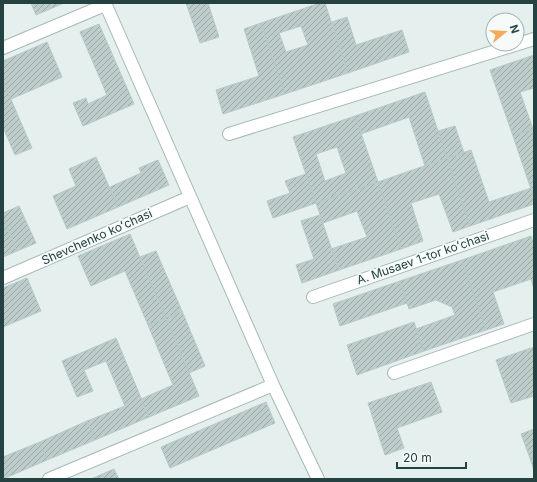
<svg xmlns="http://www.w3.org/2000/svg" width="537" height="482" viewBox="0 0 537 482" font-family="Inter,sans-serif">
	<defs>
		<pattern id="building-hatch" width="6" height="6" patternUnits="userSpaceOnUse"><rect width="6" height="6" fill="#bdcdca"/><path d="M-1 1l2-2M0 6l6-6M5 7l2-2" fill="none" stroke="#99a8a6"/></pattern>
	</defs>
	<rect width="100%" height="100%" fill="#e5efed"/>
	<path fill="url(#building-hatch)" stroke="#b7c9c6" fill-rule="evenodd" d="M31,3H64L36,15Z
		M186,3H208L219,37L200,43Z
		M320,3H325L348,73L285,94L261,23ZM301,26L308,45L286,52L279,33Z
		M347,17L356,45L402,30L409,52L348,73L332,22Z
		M261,23L285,94L223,114L216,90L259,76L244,29Z
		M99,24L134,104L83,126L73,103L86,98L88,104L107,95L80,32Z
		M47,42L62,77L11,99L3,81V61Z
		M534,55V88L520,92L533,129L513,136L490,70Z
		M3,81L32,148L15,155L3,127Z
		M425,92L447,158L425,166L409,117L361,134L355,116Z
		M355,116L378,182L316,203L293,137ZM337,147L346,173L325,181L316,154Z
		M455,126L464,153L447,158L438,131Z
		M533,129L534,133V198L513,136Z
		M471,150L489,202L531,188L534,198V204L470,226L447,158Z
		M96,157L118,207L67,229L53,196L76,186L69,169Z
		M447,158L470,226L453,232L439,194L411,203L423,241L401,249L378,182Z
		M158,160L169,185L118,207L110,187L141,173L139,168Z
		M306,174L316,203L273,218L267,201L290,193L285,181Z
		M378,182L401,249L339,270L331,249L367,237L357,211L323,223L316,203Z
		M19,206L36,243L17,251L3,218V213Z
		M320,215L339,270L302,283L296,265L314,259L301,221Z
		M3,218L17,251L3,257Z
		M130,234L166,318L148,325L125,271L91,286L78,256Z
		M531,236L534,245V289L531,279L493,292L504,324L486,330L462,260Z
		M156,251L182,311L166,318L140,257Z
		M462,260L486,330L424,351L416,329L455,315L452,307L436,300L409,309L400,281Z
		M27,278L41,311L3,327V288Z
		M400,281L407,303L340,326L333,304Z
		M182,311L205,366L189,373L166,318Z
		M166,318L199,396L149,417L141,399L173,385L148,325Z
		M414,322L424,351L357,375L347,345Z
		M116,338L149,417L95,440L87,421L125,406L106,361L84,370L93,391L77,397L62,361Z
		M534,347V396L511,403L496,360Z
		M431,382L442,412L397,428L404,448L385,455L368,403Z
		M266,402L275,423L170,468L161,447Z
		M87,421L95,440L47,460L40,442Z
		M534,429V457L530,458L521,434Z
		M40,442L47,460L3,479V457Z
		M534,457V471L530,458Z
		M114,469L119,479H91Z"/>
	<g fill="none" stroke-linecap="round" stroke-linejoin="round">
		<defs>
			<path id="street" d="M105,3L273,385L318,479
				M3,48L105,5
				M229,134L534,39
				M3,278L190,197
				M313,297L534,220
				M394,373L534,324
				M49,479L273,385"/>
		</defs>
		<use href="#street" stroke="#a7b8b6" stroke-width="14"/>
		<use href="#street" stroke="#fff" stroke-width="12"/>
	</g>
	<g text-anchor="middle" stroke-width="3.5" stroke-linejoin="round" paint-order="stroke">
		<g font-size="12" fill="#244242" stroke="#f6fbfa">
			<text transform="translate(97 237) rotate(-24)" y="4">Shevchenko koʻchasi</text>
			<text transform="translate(423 258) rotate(-19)" y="4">A. Musaev 1-tor koʻchasi</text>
		</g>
	</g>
	<rect width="537" height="482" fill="none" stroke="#244242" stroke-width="8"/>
	<g transform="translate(505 32) rotate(72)"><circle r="19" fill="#f6fbfa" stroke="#a2b1b0"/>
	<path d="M0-3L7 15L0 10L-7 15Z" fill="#f5ab5d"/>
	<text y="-6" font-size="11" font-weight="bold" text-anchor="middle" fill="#244242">N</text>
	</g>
	<path d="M397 462v6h69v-6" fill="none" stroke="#244242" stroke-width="2"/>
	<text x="403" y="462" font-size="12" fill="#244242" stroke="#f6fbfa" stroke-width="3" paint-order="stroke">20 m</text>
</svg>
